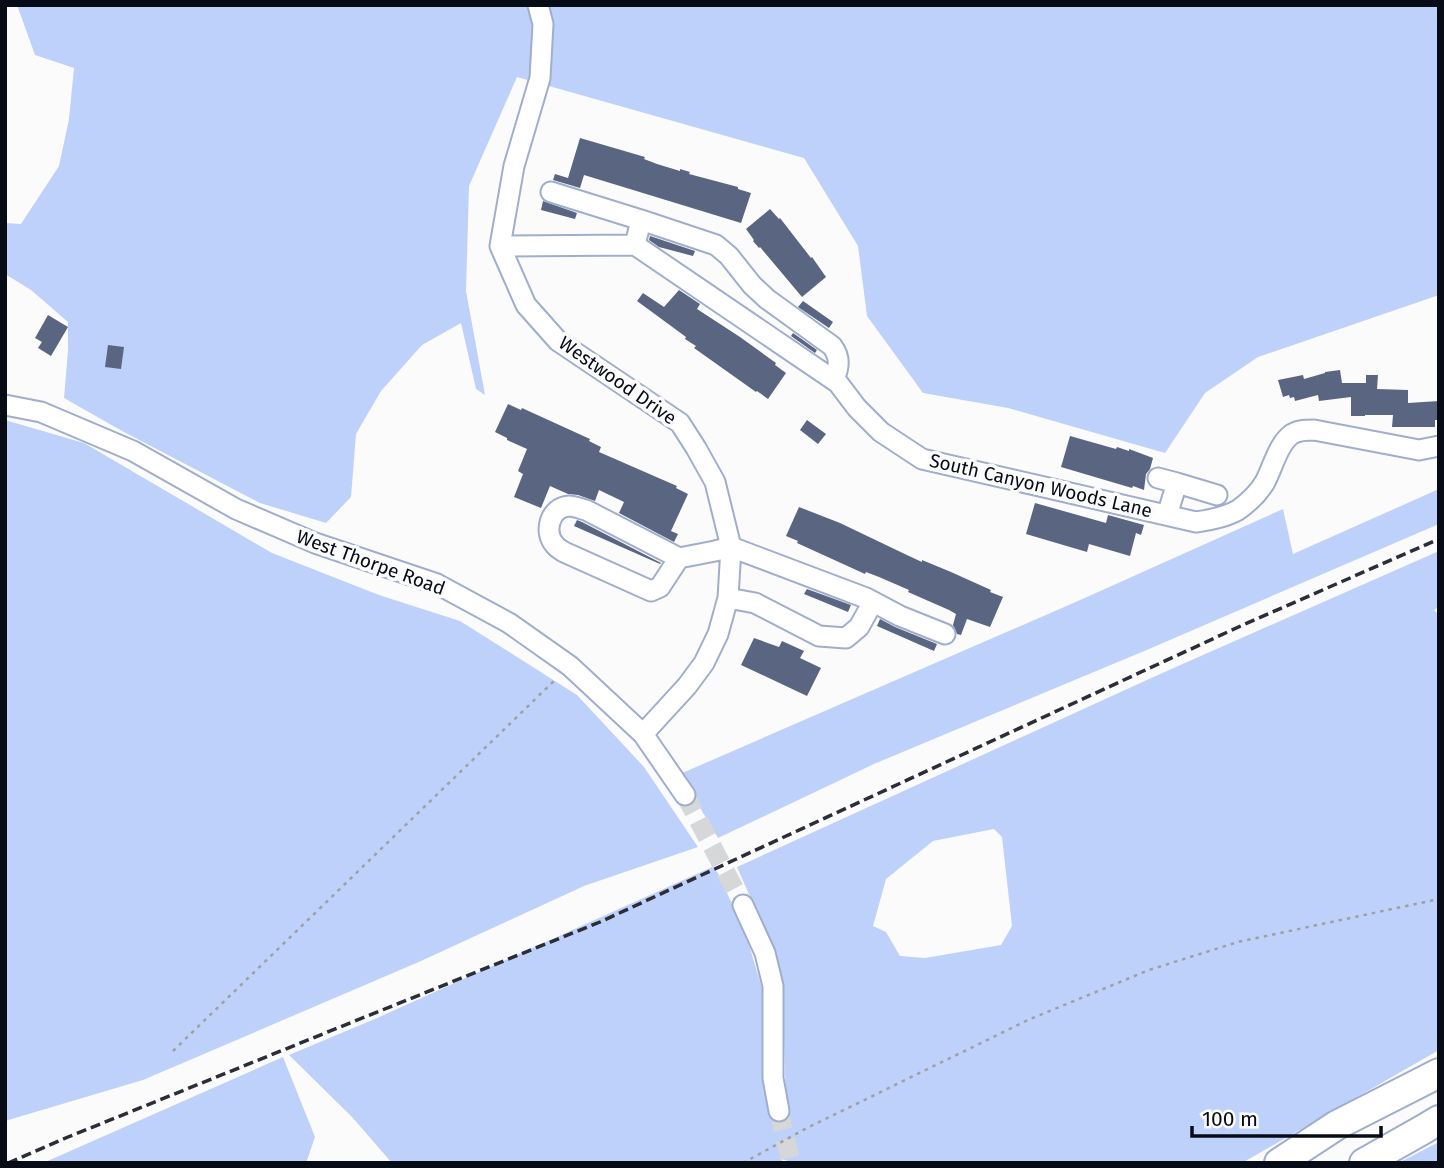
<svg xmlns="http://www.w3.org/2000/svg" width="1444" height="1168" viewBox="0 0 1444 1168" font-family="'Fira Sans',sans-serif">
	<rect width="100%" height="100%" fill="#fbfbfb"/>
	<path fill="#bed1fb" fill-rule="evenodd" d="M17,5H1439V295L1258,357L1205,393L1165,453L1008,408L923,393L867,316L858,246L804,158L517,77L469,186L466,291L485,395L476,389L461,323L422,345L381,391L356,434L351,497L326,523L260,503L122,431L64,398L68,350V322L31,290L5,274V223L21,224L59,166L69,119L74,68L35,55Z
		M5,420L84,443L272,553L379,595L460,621L577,695L644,767L698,847L584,886L421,961L143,1080L5,1121Z
		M1439,489V524L1149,649L874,764L718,838L680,774L1078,601L1283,509L1293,554Z
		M1439,551V607L1434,610L1439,615V1050L1242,1163H793L782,1159V1163H392L352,1117L289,1055L377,1018L712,867L718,873L746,935L764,995V1086L772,1114L786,1108L783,996L773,949L737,867L1160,674ZM994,829L1002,837L1012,926L1001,945L925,958L900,956L886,932L873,926L886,879L933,841Z
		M283,1057L315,1137L306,1163H43Z
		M1439,1142V1163H1398Z"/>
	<path fill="#596581" d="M580,138L645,157L644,159L657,164L680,171V169L690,172L689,174L738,187V189L751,193L741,223L584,175L580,188L553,180L555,174L568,178Z
		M543,201L577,213L575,219L541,210Z
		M770,209L779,219L780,218L811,258L812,257L826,277L802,297L760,247L759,248L753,241L754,240L746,229Z
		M650,236L695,251L693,256L659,247L649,240Z
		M679,290L700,304L697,309L740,337L776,363L775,365L786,373L768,399L757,391L756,392L694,348L696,346L685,339L686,337L637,301L643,293L664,307Z
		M803,301L833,322L829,328L798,307Z
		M48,315L68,327L51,356L38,348L42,342L35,338Z
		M793,333L817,350L815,353L791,336Z
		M108,345L124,347L121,369L105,367Z
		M1340,370L1342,383H1366V375H1378L1377,389L1408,390V403L1439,401V420H1435V427H1392L1393,415H1365V416H1351V397L1319,401L1318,395L1295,401L1294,397L1290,398L1289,395L1283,397L1278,380L1303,375L1304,379L1325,373V372Z
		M508,404L521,410L522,408L590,439L589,441L601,447L599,452L677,486L676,488L688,494L671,531L678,534L674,542L619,513L624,502L599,490L595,501L578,495L568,494L550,486L541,508L514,497L523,474L518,471L527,449L507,440V438L495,432Z
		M807,420L826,434L818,444L800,430Z
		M1070,436L1116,449L1117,447L1129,451V449L1153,458L1150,469L1146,474L1144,490L1133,486L1132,488L1061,467Z
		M1035,503L1106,523L1108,515L1144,525L1141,535L1136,533L1130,556L1089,544L1087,552L1026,534Z
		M799,507L840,523L909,556L922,562V560L951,572L991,590L990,592L1003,597L990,627L967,619L961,635L957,634L953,625L956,614L949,610L908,592L909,590L879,577L866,572L865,574L797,543L798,541L786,536Z
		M577,520L582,522L661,563L660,564L574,526Z
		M807,589L851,605L848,612L804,594Z
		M880,619L895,627L937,644L934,651L877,626Z
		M754,638L779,647L782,641L804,651L800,658L821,668L807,696L741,665Z"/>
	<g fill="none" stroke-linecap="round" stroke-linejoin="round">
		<path stroke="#d6d7d8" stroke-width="19" stroke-dasharray="19 10" stroke-linecap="butt" d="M685,795L743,905
			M779,1111L791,1163"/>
		<defs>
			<path id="minor" d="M538,5L543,24L540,78L514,166L500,246L526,305L558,341L680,423L696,448L715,482L731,547L728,598L718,634L704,663L687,686L643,734
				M551,192L641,220
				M635,245L641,220L716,245L729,256L752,285L767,299L832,346C841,358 839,367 834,380
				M500,246L635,245L838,383L857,408L881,432L922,459L1196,522C1210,520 1226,517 1238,510C1248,503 1259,492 1265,482C1273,467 1278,444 1292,434C1299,430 1306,430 1314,430L1419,450L1439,446
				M5,405L41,412L133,451L236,509L315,543L437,584L509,623L570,666L643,734L685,795
				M1158,478L1177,483
				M1167,515L1177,483L1217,495
				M679,558L660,587L651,591L564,552C561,550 557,548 555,545C543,532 550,507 569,506C574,506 581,509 586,510L679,558L715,551L731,547L866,598L900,616L945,634
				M728,598L755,603L819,636L846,638L859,627L873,602
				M743,905L765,953L773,986V1078L779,1111"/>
			<path id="highway" d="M1279,1163L1337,1125L1439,1073
				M1364,1163L1424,1129L1439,1120"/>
		</defs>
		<use href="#minor" stroke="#a0aecc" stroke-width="23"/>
		<use href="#highway" stroke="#a0aecc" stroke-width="32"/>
		<path stroke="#9ea0a4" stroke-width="2.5" stroke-dasharray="3.5 5" stroke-linecap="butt" d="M173,1051L557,678
			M743,1163L807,1128L1028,1020L1149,970L1238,942L1439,899"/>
		<use href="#minor" stroke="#fff" stroke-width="19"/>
		<use href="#highway" stroke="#fff" stroke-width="28"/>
		<path stroke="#2b2e37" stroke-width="3.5" stroke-dasharray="10 5" stroke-linecap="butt" d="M8,1163L68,1137L600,922L1245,624L1439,539"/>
	</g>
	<g text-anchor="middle" stroke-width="7" stroke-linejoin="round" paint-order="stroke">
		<g font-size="19" fill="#070b15" stroke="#fbfbfb">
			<text transform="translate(618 380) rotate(35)" y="7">Westwood Drive</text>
			<text transform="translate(1041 485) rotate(13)" y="7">South Canyon Woods Lane</text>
			<text transform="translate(371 562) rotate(20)" y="7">West Thorpe Road</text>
		</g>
	</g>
	<rect width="1444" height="1168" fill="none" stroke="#070b15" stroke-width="14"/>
	<path d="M1192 1126v10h189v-10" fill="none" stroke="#070b15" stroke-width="3.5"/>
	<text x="1202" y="1126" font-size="21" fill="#070b15" stroke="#fbfbfb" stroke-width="5" paint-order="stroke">100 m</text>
</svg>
